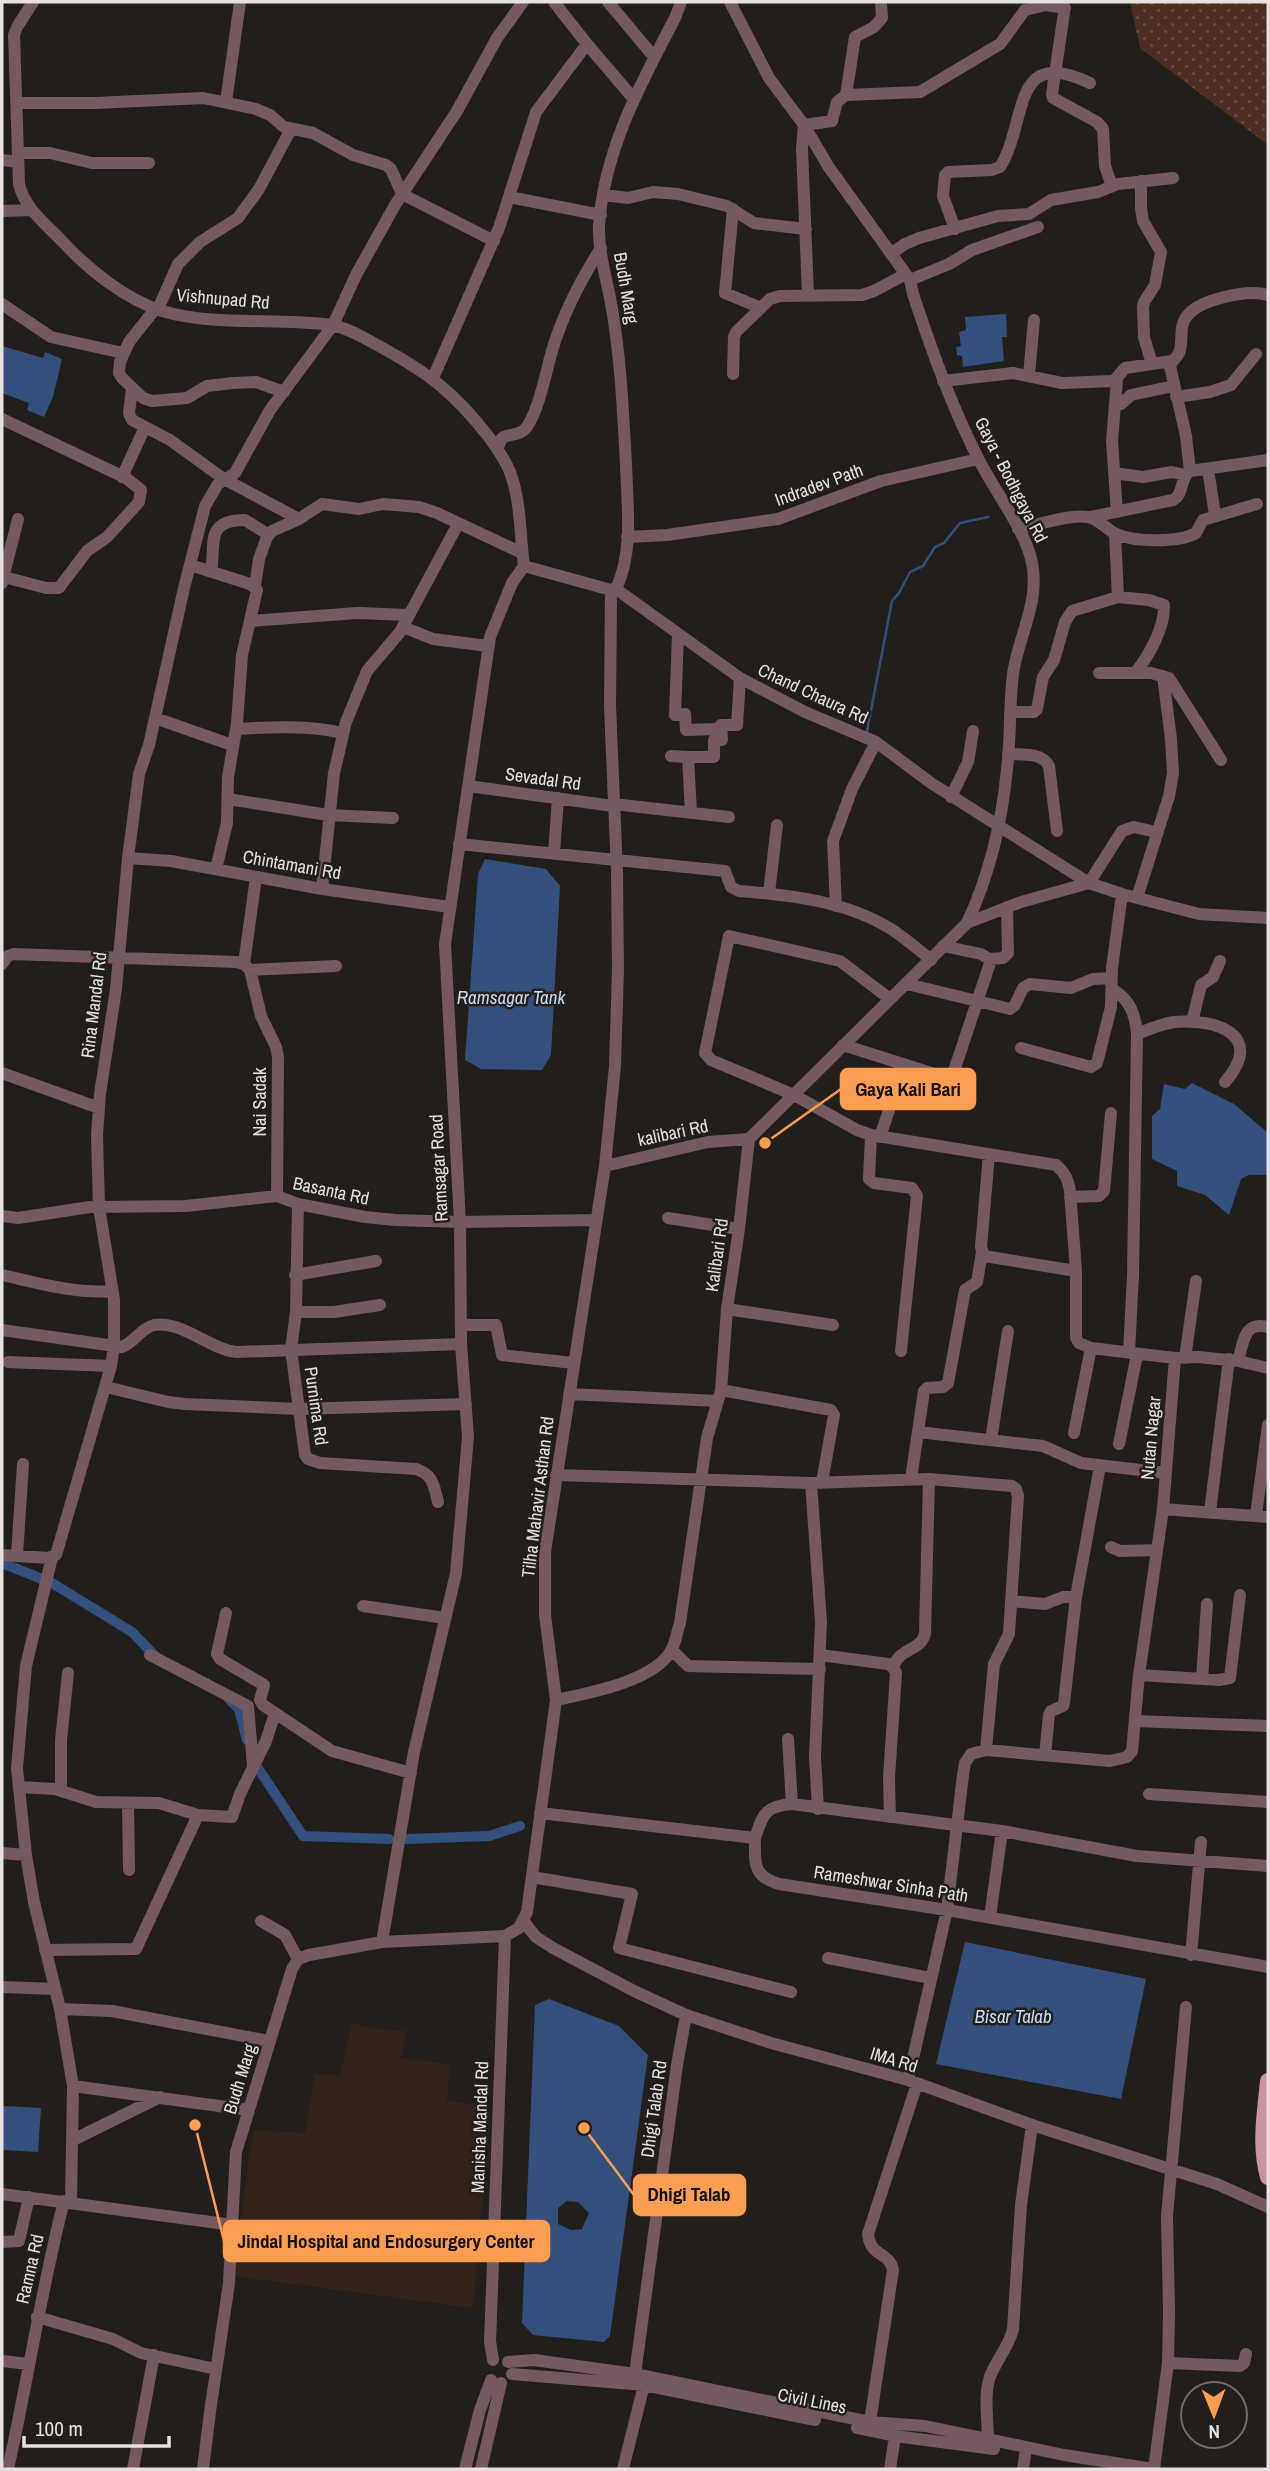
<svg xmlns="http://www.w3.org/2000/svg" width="1270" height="2471" viewBox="0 0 1270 2471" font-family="'Archivo Narrow',sans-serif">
	<defs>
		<pattern id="grass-dots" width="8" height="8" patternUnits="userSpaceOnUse" patternTransform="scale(1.75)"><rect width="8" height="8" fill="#4d2d21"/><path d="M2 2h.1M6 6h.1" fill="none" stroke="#664b41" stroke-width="1.8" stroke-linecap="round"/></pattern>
	</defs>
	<rect width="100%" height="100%" fill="#221e1c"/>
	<path fill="#322219" d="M352,2023L373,2029L406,2031L401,2058L450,2064L447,2101L484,2105L486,2159L473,2308L233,2276L253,2130L305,2133L315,2074L340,2075Z"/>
	<path fill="url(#grass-dots)" d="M1130,2H1268V145L1140,48Z"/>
	<path fill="#334f7c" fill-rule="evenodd" d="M1006,314L1007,337H1002L1004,361L963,367L962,356L957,355L956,347L961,346L959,332L966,330L965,317Z
		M2,346L43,358L45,352L62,359L53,397L44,417L27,410L29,403L2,393Z
		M485,859L546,869L560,886L551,1055L542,1070L481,1069L465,1060L478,874Z
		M1192,1083L1234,1104L1268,1133V1175H1249L1241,1179L1229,1215L1205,1195L1177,1186V1171L1152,1159V1116L1160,1109L1164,1084L1185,1089Z
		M965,1942L1146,1979L1121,2099L936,2064Z
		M549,1999L619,2026L648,2055L610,2336L604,2342L533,2335L522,2323L535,2005ZM567,2201L578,2202L589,2213L582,2229L571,2230L558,2224V2208Z
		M2,2106L41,2108L38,2152L2,2150Z"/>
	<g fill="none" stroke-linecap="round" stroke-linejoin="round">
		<path stroke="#334f7c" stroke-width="2.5" d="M867,731L892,601L899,593L910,572L923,566L935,547L944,543L960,523L988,517"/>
		<path stroke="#334f7c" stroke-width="10" d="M2,1563L52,1583L132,1632L157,1658
			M228,1698L239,1709L247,1740
			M252,1759L303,1836L389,1839
			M407,1839L489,1836L520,1826"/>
		<path stroke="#745960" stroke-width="12" d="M33,2L17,27L14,35L19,184C24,208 47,225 63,242C89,270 125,299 162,311C216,327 276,317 331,325C348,328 364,338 379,346C428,373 453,391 488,436C496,447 505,459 510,472C521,501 520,536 524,566
			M554,2L587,44L633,98
			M608,2L654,57
			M1063,2L1064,13L1052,94L1053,98L1097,122L1103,129L1105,166L1112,186
			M846,95L855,37L874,27L882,18L881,2
			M226,102L240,2
			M17,103H95L203,98L256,109L270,115L284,127L313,133L353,155L386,165L391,169L402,194L494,241
			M18,153H50L92,163H149
			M2,160L18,162
			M1141,181V208L1143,221L1161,252L1155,285L1144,302L1143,307L1144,337L1152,364
			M604,195L628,198L653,192L678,194L727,206L754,223L806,229
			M509,197L601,215
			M733,209L725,293L761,308
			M2,211L32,210
			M955,229L943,196L945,175L948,172L992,170L1000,167C1028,123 1010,44 1090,83
			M892,253L905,244L919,238L998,216L1029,214L1051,200L1098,192L1118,184L1173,178
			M910,280L949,264L972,250L1038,227
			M808,295L802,149L804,125L832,121L837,102L846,95L920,92L1000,44L1025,10L1046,5L1065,8
			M2,304L51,337L123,353
			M156,308L129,342L120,362L119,373L122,378L143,398L152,401L187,398L207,386L233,383L256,382L284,392
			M158,309L178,264L200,242L238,218L259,189L291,129
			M733,374L734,337L736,332L770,299L780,296L862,295L874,291L904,275
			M1029,375L1034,320
			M433,378L499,228L536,112L587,44
			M1117,380L1112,441L1117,512
			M943,381L1013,373L1062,383L1114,381L1125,368L1172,361
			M132,389L129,413L132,420L170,440L224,479L299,519
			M1176,397L1210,392L1231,385L1256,354
			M1115,405L1121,404L1131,395L1174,386
			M2,419L126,478L141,490L139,502L107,537L87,551L59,588H46L8,578H3L2,583
			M497,449L502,438C510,433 520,436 526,428C539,411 546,371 552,351C563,313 580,281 601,248
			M1208,469L1215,515
			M1190,471L1186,436L1170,366C1172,360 1177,358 1179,353C1184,341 1178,327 1187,316C1200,299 1248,289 1268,295
			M1114,473L1143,477L1172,472L1185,475
			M122,477L145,427
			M1091,517L1173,500C1185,493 1179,479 1190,471L1268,460
			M1018,529C1038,525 1069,514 1088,517C1099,519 1106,529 1116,534C1134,542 1179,543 1196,533L1203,520L1257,504
			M1115,533L1118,597
			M627,537L667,535L778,519L881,481L978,459
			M190,565L250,584L257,590L242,655L237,723L228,777L227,823L216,869
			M524,566L611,590
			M211,571C216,545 204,520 245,520L269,535
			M3,578L18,519
			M255,586L259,559L267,537L272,531L299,519L322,504L359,509L383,504L419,507L437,513L522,553
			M616,589L740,678L805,712L876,742L931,783L1089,883L1122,894L1199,914L1268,918
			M611,590L616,589C634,551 627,504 626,463C623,413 621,364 613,315C609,286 598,255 599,226C604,150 641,83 675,18L681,2
			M250,621L357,613L409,615
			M403,627L433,639L488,646
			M678,635L675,715L685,714L686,730L718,729L721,725H737L740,678
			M1099,673H1151L1169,678L1221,760
			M1010,712H1034L1037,709L1043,677L1054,660L1065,622L1072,611L1118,597L1149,600L1164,605C1165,627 1149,656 1135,673
			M155,718L232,745
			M236,729C271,727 308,725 343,733
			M1008,754C1023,755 1042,752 1049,766L1057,831
			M671,756L688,757
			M468,786L613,806
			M951,797L968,762L973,731
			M228,799L328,815L393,818
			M613,804L729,817
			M691,813L688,757H714V740H722L721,725
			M459,844L725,871L731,887L739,891C790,895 846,901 891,929C905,938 918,949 931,960
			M554,853L558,798
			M128,858L171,861L322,889L449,907
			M322,889L334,773L346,722L367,671L400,632L458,524
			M769,893L777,825
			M1137,898L1169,796L1173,773L1171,739L1163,676
			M836,906L833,841L852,789L876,742
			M967,923L1021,902L1089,883L1122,831L1134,827L1156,832
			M989,959L1003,958L1008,953L1007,907
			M2,964L8,956L13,954L236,962L244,964L250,970L336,966
			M244,964L256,877
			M250,970L261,1016L276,1047L278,1057L277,1196
			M907,984L1010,1009L1015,1005L1023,988L1030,984L1071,988L1093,979L1111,978
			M1112,989C1130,999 1135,1014 1137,1034L1133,1275L1129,1353
			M890,999L840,961L729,936L705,1053L711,1060L794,1095L857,1130L871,1135L1056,1165C1065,1173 1068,1179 1070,1191L1076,1271V1338L1079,1343L1091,1348L1175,1358L1163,1509L1139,1675L1132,1751L1127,1757L1110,1761L986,1750L971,1754L965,1763L963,1775L947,1910L908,2080
			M1192,1022L1201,985L1213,977L1220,961
			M1137,1034C1149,1029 1161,1024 1174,1022C1216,1018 1266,1035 1225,1082
			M843,1045L944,1077H950L953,1074L990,963L989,959L981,954L943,946
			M1021,1048L1091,1067L1097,1063L1111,1007L1112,968L1122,894
			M2,1073L99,1108
			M871,1135L869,1179L874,1183L912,1188L917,1196L901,1351
			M880,1137L904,1065
			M989,1154L981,1247L984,1256L1076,1271
			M605,1166L708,1142L749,1139
			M1070,1197L1099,1196L1104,1191L1111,1113
			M298,1204L296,1312L291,1349L305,1455L308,1459L320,1463L416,1469C433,1474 434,1486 438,1502
			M2,1216L18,1218L90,1207L186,1206L277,1196L298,1204L365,1217L395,1220L460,1222L596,1220
			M668,1218L739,1229
			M2,1275C38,1283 75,1294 112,1291
			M295,1275L376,1261
			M727,1309L833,1325
			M296,1312H334L380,1305
			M461,1325H496L502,1355L573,1363
			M2,1330L122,1347C134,1343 141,1328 154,1325C181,1320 211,1350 237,1352L461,1344
			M1175,1358L1198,1357L1238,1361C1244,1342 1243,1321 1268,1327
			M1185,1358L1196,1281
			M1238,1361L1268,1368
			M8,1362L111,1366
			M106,1387L168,1402L185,1404L299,1409L466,1404
			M721,1390L831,1410L834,1415L822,1482
			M569,1394L718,1401
			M918,1432L1043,1446L1081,1463L1165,1473
			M1074,1433L1091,1348
			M991,1440L1008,1331
			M1119,1444L1137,1355
			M556,1475L811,1483L929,1479
			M911,1479L924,1391L927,1388L943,1387L948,1383L965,1290L977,1282L982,1252
			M811,1483L821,1622L815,1757L818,1809
			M1163,1509L1268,1517
			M1210,1512L1229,1359
			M1256,1515L1268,1425
			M1111,1547L1120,1551L1157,1550
			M2,1555L48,1558L56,1555L111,1366L114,1345V1300L99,1207L97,1135L100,1094L116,989L128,858L139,774L149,745L184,588L205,506L218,484L235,473L270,410L333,325L356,275L395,205L457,111L497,38L523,2
			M17,1555L23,1464
			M52,1557L26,1666L17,1768L26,1855L34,1902L60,2009L73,2086
			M1011,1601L1045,1604L1063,1597H1076
			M363,1606L445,1618
			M226,1613L217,1654L220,1659L264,1685L260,1700L263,1705L332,1751L411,1773
			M672,1650L688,1666L820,1669
			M150,1655L248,1706L253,1766
			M820,1655L888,1664L893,1667L896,1673L889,1778L890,1817
			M893,1667C900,1647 922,1651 925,1633L929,1479L1012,1486L1016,1489L1018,1496L1009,1634L994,1664L986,1750
			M1139,1675L1219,1680L1230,1678L1240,1595
			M1202,1679L1207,1604
			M556,1700C589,1693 656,1681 672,1649C676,1641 677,1631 680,1623L707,1438L721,1390L727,1309L739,1229L749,1139L967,923C989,876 1002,821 1007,769C1011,738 1009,706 1013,674C1019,632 1043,599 1030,555C1022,527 994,489 980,462C952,408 932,351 913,294L910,280L828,166L804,125L769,78L730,2
			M1135,1721L1268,1726
			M788,1739L792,1804
			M1045,1755L1049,1715L1051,1711L1063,1706L1064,1703L1076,1597L1100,1466
			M19,1787L55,1789L96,1802L159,1803L198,1815L232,1817L240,1794L266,1741L275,1713
			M61,1790V1740L68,1673
			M1149,1794L1268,1802
			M128,1803L129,1870
			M540,1813L755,1838C755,1863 752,1876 779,1884L947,1910L1268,1967
			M755,1838C763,1815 764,1806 792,1804L1002,1831L1137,1856L1268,1866
			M2,1853L26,1855
			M532,1877L632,1894L619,1948L791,1992
			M990,1917L1002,1831
			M261,1921L285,1935L298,1959
			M524,1922L536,1937L553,1948L634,1991L686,2015L771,2043L908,2080L1032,2125L1217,2184L1268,2207
			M382,1942L505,1936L519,1928L527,1912L556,1700L545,1615V1552L605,1166L615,1066L618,970L617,872L610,706L611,590
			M45,1950L136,1949L198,1815
			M1191,1955L1201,1842
			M828,1958L930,1978
			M2,1987L55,1989
			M60,2009L112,2011L269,2041
			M73,2140L160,2097
			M2,2194L233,2225
			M71,2202L73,2086L248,2110
			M2,2242L19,2241L29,2197
			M37,2317L113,2339L141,2353L216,2369
			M493,2360L490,2341L491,2316L505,1936
			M2,2361L29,2364
			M508,2362L534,2360L635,2374L870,2422L925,2426L1064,2455L1153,2469
			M1168,2363L1240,2366L1244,2363L1246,2354
			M512,2374L644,2385L815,2420
			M635,2374L677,2065L686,2015
			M870,2422L893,2270C890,2252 870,2257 868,2234L917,2084
			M857,2428L895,2436L994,2449
			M988,2440C988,2419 983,2393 991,2374C998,2358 1009,2346 1013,2329L1021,2205L1032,2125
			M8,2469C28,2380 41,2290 64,2201
			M133,2469L154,2355
			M203,2469L210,2412L229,2283L236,2152L292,1969L298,1959L309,1955L382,1942L414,1752L456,1573L468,1437L461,1344L460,1222L445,944L490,637L512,583L524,566
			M465,2469L480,2410L491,2380
			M481,2469L501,2383
			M623,2469L644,2385
			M890,2469L895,2436
			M1023,2469L1025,2455
			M1154,2469L1168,2363L1169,2311L1167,2216L1186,2007"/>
		<path stroke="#cc94a2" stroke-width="16" d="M1268,2081C1265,2114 1259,2145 1268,2177"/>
	</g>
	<g text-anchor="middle" stroke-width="5" stroke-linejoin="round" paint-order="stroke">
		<g font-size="18" fill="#e5e1e0" stroke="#221e1c">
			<text transform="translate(626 288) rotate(80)" y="6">Budh Marg</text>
			<text transform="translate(223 299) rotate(5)" y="6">Vishnupad Rd</text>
			<text transform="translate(1011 480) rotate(63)" y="6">Gaya - Bodhgaya Rd</text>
			<text transform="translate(819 485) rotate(-20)" y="6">Indradev Path</text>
			<text transform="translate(813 694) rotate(25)" y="6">Chand Chaura Rd</text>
			<text transform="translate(543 779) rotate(8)" y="6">Sevadal Rd</text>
			<text transform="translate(292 865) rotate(10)" y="6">Chintamani Rd</text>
			<text transform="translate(94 1005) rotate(-83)" y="6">Rina Mandal Rd</text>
			<text transform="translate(260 1102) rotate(-90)" y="6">Nai Sadak</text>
			<text transform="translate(673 1133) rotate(-12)" y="6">kalibari Rd</text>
			<text transform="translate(439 1168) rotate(-93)" y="6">Ramsagar Road</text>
			<text transform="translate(331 1191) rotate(12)" y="6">Basanta Rd</text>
			<text transform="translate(717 1255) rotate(-82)" y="6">Kalibari Rd</text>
			<text transform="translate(316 1406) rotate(82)" y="6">Purnima Rd</text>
			<text transform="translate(1151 1438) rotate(-85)" y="6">Nutan Nagar</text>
			<text transform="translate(538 1497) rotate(-83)" y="6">Tilha Mahavir Asthan Rd</text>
			<text transform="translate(891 1884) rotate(9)" y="6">Rameshwar Sinha Path</text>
			<text transform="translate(894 2060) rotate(17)" y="6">IMA Rd</text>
			<text transform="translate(240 2079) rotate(-73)" y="6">Budh Marg</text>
			<text transform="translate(654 2109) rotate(-82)" y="6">Dhigi Talab Rd</text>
			<text transform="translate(480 2127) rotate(-88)" y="6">Manisha Mandal Rd</text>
			<text transform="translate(30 2269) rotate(-77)" y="6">Ramna Rd</text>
			<text transform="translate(812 2401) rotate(11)" y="6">Civil Lines</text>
		</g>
		<g font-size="19" font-style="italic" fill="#c7d9f6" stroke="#221e1c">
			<text x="511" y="1004">Ramsagar Tank</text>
			<text x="1013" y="2023">Bisar Talab</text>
		</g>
	</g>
	<path fill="none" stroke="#fb9e51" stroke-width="2.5" d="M765 1143L841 1089M584 2128L634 2195M195 2125L224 2241"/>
	<g fill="#fb9e51" stroke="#221e1c" stroke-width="2.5">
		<circle cx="765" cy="1143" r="7"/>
		<circle cx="584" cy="2128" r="7"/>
		<circle cx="195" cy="2125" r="7"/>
	</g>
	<g fill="#fb9e51" stroke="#fb9e51" stroke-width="2.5">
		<rect x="841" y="1069" width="134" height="40" rx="7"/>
		<rect x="634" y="2175" width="111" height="40" rx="7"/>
		<rect x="224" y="2221" width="325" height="40" rx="7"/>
	</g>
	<g font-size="19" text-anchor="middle" font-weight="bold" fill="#111">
		<text x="908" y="1096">Gaya Kali Bari</text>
		<text x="689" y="2201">Dhigi Talab</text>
		<text x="386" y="2248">Jindal Hospital and Endosurgery Center</text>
	</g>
	<rect width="1270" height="2471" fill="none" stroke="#e5e1e0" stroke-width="7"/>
	<g transform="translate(1214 2415) rotate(179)"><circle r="33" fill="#221e1c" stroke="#706c6a" stroke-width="2"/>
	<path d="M0-5L12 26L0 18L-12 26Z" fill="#fb9e51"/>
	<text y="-10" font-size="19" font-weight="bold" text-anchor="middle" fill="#e5e1e0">N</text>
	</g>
	<path d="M24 2436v10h145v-10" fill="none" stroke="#e5e1e0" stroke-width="3.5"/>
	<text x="35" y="2436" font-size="21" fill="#e5e1e0" stroke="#221e1c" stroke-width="5" paint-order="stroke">100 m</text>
</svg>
